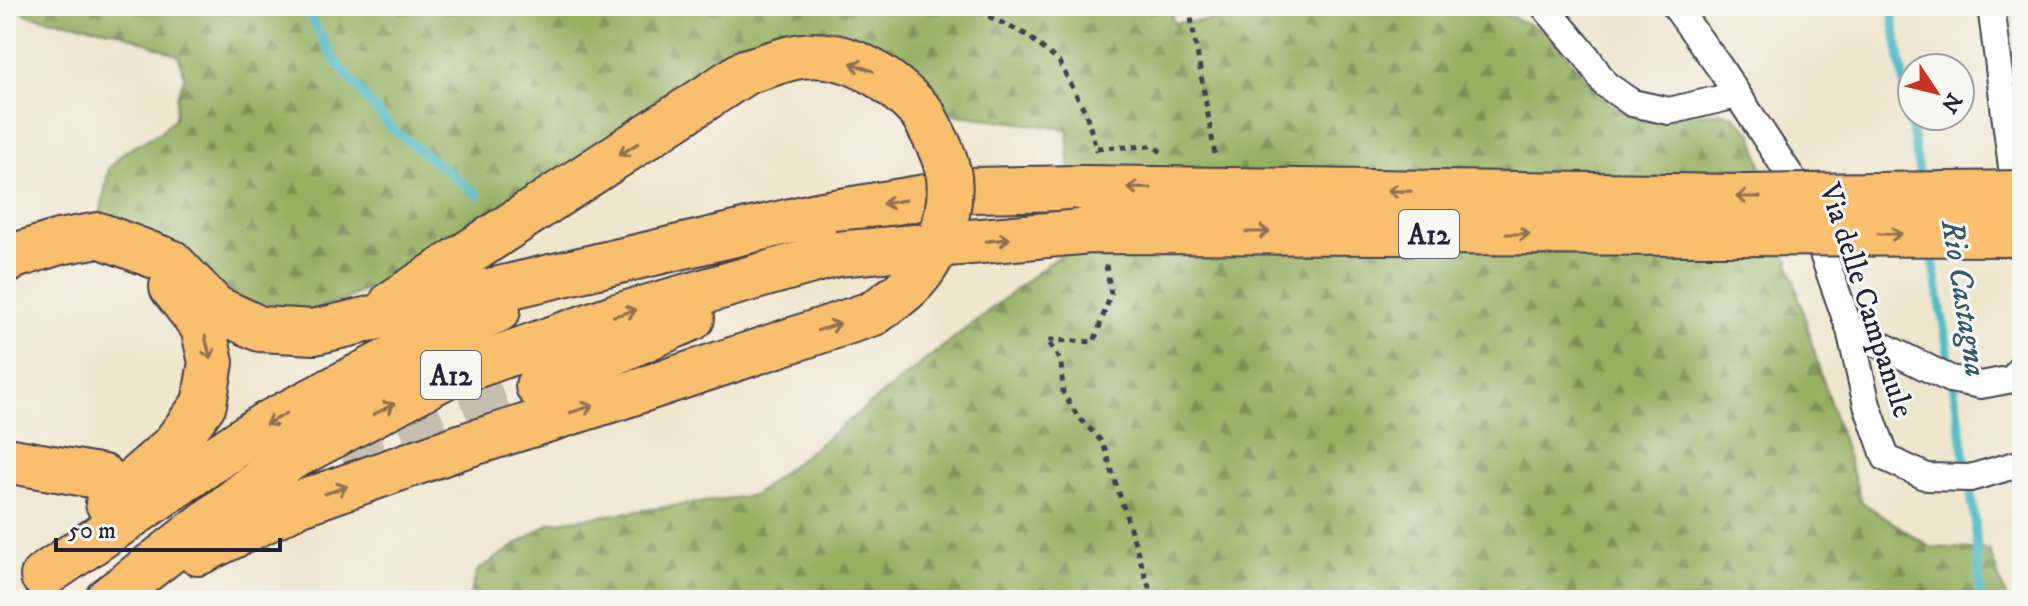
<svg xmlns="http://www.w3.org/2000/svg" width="2028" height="606" viewBox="0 0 2028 606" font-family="'IM FELL DW Pica',serif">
	<defs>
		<pattern id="forest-firs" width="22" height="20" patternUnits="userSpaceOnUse" patternTransform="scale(2)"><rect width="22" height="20" fill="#96b062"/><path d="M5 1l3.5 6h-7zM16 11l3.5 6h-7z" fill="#7a8f52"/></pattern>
	</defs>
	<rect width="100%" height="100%" fill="#f6f6f2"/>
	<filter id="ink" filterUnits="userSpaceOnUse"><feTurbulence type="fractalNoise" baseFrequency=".0125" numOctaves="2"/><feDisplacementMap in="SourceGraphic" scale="16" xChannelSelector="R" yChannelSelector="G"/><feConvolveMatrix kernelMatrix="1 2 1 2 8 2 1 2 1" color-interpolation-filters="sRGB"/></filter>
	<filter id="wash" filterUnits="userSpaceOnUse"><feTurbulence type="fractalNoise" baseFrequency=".006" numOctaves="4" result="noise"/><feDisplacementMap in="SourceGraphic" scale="32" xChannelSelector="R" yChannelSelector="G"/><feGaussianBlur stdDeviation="1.8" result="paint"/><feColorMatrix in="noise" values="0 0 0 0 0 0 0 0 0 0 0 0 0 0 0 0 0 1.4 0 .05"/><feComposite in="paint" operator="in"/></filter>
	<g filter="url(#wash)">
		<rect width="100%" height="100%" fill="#efe6ce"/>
		<path fill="url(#forest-firs)" stroke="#5c694e" stroke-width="2" d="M13,6H1171L1173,23L1415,6H1486L1549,33L1599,95L1633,119L1720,112L1733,115L1752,133L1819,368L1862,502L1930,547L1989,550L2007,600H468L478,570L550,523L754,495L1075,243L1067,129L943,113L841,45L594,150L391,277L342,301L297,315L267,313L100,215L109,169L123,153L160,132L175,118L177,96L185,76L178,55L115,31L28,15Z"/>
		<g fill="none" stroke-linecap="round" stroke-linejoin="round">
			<path stroke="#4fbcc8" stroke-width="9" d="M304,6L336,62L390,127L478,195
				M1891,6L1921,184
				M1931,246L1975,519L1981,600"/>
		</g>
		<g id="blocks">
			<path fill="#d99ac7" d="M1218,6H1250V8L1219,11Z"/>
		</g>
	</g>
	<g filter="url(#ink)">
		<use href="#blocks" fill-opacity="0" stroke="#413f51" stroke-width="2"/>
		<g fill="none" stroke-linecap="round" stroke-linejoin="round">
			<path stroke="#c6bfb1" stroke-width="44" stroke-dasharray="44 22" stroke-linecap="butt" d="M149,483L197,490L264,486L389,451L538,386"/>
			<defs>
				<path id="minor" d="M1544,6L1587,57L1605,84L1632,103L1669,111L1737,95
					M1675,6L1720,68L1801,192L1850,330L1867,405L1886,458L1927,477L1970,478L2022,463
					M1991,6L2017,205
					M1850,330L1950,379L1981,385L2013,379L2022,366"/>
				<path id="motorway" d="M6,262L11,257L59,242L99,235L171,262L215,308L260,329L314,332L817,215L968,190L1083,188
					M392,303L747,71C765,67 784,58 802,56C851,50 892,80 923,114
					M538,386L692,318
					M6,460L103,477
					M108,503L173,446L204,404L211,362L203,327L172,287
					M198,553L301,503L460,447L617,398L874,313
					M43,576L263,426L428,340L498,310
					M107,600L289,459L446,376L617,316L837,254"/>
			</defs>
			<use href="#minor" stroke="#413f51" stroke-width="30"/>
			<use href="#motorway" stroke="#413f51" stroke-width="48"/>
			<path stroke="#413f51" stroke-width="5" stroke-dasharray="6 6" stroke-linecap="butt" d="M967,6L1027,35L1059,62L1086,113L1097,152
				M1189,6L1215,155
				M1097,148L1153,146L1163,153
				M1106,265L1111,294L1094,342L1047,340L1061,362L1063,393L1077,415L1103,443L1153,600"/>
			<use href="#minor" stroke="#fff" stroke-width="26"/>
			<use href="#motorway" stroke="#f9bf6d" stroke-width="44"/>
			<defs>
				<path id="motorway-bridge" d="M1083,188L1743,197L2022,193
					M837,254L1091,231L2022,234
					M874,313C886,304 899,296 909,286C936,260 953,214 949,177C946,155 933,134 923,114"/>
			</defs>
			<use href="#motorway-bridge" stroke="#413f51" stroke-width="48" stroke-linecap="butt"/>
			<use href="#motorway-bridge" stroke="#f9bf6d" stroke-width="44"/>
		</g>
		<defs><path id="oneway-shaft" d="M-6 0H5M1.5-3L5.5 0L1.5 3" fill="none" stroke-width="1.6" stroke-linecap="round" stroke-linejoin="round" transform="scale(2)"/></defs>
		<g stroke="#8e7054">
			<use href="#oneway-shaft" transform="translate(862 67) rotate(-159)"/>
			<use href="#oneway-shaft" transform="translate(629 149) rotate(147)"/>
			<use href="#oneway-shaft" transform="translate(1139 188) rotate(-179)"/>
			<use href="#oneway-shaft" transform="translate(1399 191) rotate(-179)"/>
			<use href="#oneway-shaft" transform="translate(1748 197) rotate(180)"/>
			<use href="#oneway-shaft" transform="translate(894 202) rotate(170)"/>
			<use href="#oneway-shaft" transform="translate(1258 232)"/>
			<use href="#oneway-shaft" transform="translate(1518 234)"/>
			<use href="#oneway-shaft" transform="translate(1890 234)"/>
			<use href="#oneway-shaft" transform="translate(998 240) rotate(-5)"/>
			<use href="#oneway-shaft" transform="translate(625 313) rotate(-16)"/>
			<use href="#oneway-shaft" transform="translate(829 327) rotate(-17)"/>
			<use href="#oneway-shaft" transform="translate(208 348) rotate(76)"/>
			<use href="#oneway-shaft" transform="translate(384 409) rotate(-28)"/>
			<use href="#oneway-shaft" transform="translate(582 409) rotate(-17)"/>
			<use href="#oneway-shaft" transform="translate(276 419) rotate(152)"/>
			<use href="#oneway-shaft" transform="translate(336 490) rotate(-19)"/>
		</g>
	</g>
	<g text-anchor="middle" stroke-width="6" stroke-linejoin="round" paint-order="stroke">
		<g fill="#f6f6f2" stroke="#626272" stroke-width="2">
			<rect x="1399" y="210" width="60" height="48" rx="6"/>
			<rect x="421" y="351" width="60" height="48" rx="6"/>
		</g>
		<g font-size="28" font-weight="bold" fill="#22223b">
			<text x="1429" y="244">A12</text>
			<text x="451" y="385">A12</text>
		</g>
		<g font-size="30" fill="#22223b" stroke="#f6f6f2">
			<text transform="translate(1867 300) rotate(72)" y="10">Via delle Campanule</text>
		</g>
		<g font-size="32" font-style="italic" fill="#32586c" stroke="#f6f6f2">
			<text transform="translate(1965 298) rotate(81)" y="11">Rio Castagna</text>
		</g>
	</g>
	<rect width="2028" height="606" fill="none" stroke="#f6f6f2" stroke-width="32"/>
	<g transform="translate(1936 92) rotate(125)"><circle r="38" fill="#f6f6f2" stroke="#a1a1a9" stroke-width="2"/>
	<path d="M0-6L14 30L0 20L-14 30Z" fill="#c8321e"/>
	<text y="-12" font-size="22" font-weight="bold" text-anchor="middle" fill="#22223b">N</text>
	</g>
	<path d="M56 538v12h224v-12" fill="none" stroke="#22223b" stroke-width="4"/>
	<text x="68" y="538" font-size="24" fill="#22223b" stroke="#f6f6f2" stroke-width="6" paint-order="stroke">50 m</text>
</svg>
